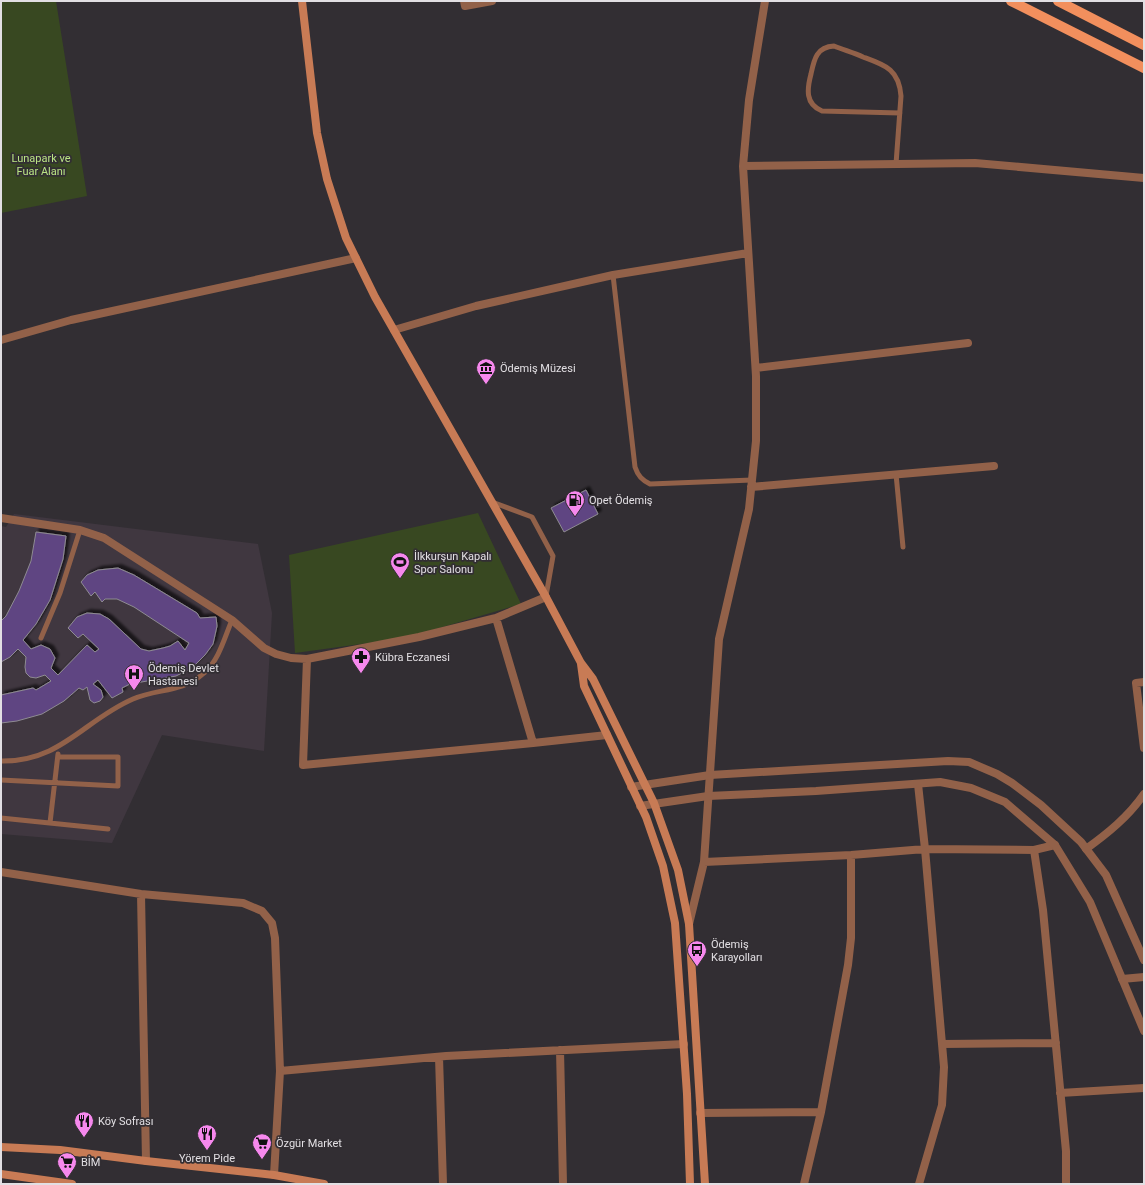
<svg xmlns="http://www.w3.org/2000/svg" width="1145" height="1185" viewBox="0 0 1145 1185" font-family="Roboto,sans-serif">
	<defs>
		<filter id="shadow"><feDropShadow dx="3.5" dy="-3.5" stdDeviation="1" flood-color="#0009"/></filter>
	</defs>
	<rect width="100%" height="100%" fill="#322e33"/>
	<path fill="#403740" d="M14,514L258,544L272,613L264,751L162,735L112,843L1,834V526L6,527Z"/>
	<path fill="#384821" d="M1,1H56L87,196L1,213Z
		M478,513L521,604L405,638L295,653L289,555Z"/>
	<path fill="#5f4582" stroke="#8e8b92" filter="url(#shadow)" d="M586,490L598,514L564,532L551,508Z
		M36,532L66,536L63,559L50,600L36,624L23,640L31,649L41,645L50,649L55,658L51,668L58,675L87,645L95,652L99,649L83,634L78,638L68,628L77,617L87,613L100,614L109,619L141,649L149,651L163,648L170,646L178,641L185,650L189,643L134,607L117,599H105L102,602L95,592L91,596L81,582L87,575L98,570L118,568L134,575L197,613L200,618L216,617L217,626L213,644L205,655L192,668L176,676L130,684L122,688L123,692L112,698L98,680L93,684L101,690L103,697L100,701L94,703L90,700L87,687L83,690L79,688L64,701L42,714L17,721L1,723V695L33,688L36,690L51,681L45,675L36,678L30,677L26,673L25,667L26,657L18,649L10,657L1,662V621L6,616L19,591L31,561Z"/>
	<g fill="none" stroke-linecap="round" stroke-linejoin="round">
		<path stroke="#926149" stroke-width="5" d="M896,164L901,96C899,69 885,65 863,57C854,53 844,50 834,46C816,47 814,60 811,74C807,89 805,104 822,111L900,113
			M613,275L635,467C638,476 642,480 650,484L752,480
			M896,474L903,547
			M492,502L532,517L553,556L546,596
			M41,638L60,593L80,530
			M1,761C61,762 84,720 133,699C158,688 182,693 204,673C219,660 224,639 232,620
			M1,780L118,786V757H58
			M1,818L108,829
			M50,823L58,754"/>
		<path stroke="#926149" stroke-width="8" d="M464,1L465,6L492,1
			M743,166L975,163L1144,178
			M394,330L476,306L613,275L748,253
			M1,340L71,320L356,258
			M756,368L968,343
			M751,487L994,466
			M1,518L80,530L104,538L232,620L264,648L276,654L291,658L307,659L419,637L496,618L546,597
			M307,659L303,765L533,743L496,618
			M1144,682L1136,683L1144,748
			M533,743L607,735
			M918,784L925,849L944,1067L942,1105L919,1184
			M1086,849C1108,833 1128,817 1144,794
			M1034,850L1043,910L1066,1151V1184
			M704,862L851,855L925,849L1034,850L1055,845
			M1,872L141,894L243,903L262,911L272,923L275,938L280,1071L274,1175
			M141,894L146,1161
			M689,924L704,862L719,639L749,509L756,441V376L743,166L749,100L765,1
			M1122,979L1144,977
			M942,1044L1056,1043
			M560,1050L563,1184
			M439,1057L443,1184
			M280,1071L446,1056L684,1044
			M1060,1093L1144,1088
			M700,1113L821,1112
			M804,1184L821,1112L848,965L851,938V855"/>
		<path stroke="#926149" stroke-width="8" d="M631,787L710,775L948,761L969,762L997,774L1012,783L1041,805L1081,842L1106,875L1144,960
			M640,806L708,796L816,791L940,782L971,788L1005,802L1055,845L1090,902L1144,1031"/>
		<path stroke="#c87b55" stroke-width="8" d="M302,1L317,133L327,179L346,238L375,297L546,597L581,663L593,679L654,803L678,870L689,924L705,1184
			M581,664L584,686L646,817L663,866L675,923L687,1094L690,1184
			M1,1147L60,1150L146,1161L274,1175L324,1184
			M1,1174L72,1184"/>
		<path stroke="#f28f5d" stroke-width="10" d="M1011,1L1144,68
			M1058,1L1144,45"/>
	</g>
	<defs>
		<symbol id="museum-pin" viewBox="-11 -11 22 30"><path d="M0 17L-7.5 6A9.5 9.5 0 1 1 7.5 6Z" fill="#f688ed" stroke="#322e33"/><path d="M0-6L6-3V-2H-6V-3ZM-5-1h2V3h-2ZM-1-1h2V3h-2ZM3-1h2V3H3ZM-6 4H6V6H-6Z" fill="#111"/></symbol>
		<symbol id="fuel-pin" viewBox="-11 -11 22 30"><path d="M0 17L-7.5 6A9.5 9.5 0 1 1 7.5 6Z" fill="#f688ed" stroke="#322e33"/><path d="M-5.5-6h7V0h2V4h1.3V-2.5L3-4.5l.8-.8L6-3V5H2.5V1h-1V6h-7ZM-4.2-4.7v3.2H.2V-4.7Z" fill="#111"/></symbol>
		<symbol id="stadium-pin" viewBox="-11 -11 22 30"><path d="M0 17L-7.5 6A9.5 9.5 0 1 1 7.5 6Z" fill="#f688ed" stroke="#322e33"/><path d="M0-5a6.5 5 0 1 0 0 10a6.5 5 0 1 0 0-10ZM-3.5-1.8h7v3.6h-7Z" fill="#111"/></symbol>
		<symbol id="pharmacy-pin" viewBox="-11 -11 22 30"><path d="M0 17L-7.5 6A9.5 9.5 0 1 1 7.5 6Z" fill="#f688ed" stroke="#322e33"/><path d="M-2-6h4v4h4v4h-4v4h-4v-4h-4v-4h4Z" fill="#111"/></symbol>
		<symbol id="hospital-pin" viewBox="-11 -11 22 30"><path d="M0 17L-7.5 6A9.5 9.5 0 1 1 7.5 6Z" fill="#f688ed" stroke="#322e33"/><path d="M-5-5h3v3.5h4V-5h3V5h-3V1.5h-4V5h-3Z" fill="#111"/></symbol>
		<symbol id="bus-pin" viewBox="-11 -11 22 30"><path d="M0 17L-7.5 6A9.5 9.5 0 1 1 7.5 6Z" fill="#f688ed" stroke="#322e33"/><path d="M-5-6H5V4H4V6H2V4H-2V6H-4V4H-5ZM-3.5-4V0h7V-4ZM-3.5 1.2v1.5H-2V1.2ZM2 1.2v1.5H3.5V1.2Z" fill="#111"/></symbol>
		<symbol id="restaurant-pin" viewBox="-11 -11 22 30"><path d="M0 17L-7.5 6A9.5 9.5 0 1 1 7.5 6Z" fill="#f688ed" stroke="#322e33"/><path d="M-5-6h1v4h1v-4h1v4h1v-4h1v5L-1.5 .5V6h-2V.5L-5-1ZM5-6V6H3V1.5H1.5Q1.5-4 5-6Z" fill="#111"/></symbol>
		<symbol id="supermarket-pin" viewBox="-11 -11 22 30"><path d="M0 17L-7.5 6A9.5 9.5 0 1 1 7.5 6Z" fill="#f688ed" stroke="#322e33"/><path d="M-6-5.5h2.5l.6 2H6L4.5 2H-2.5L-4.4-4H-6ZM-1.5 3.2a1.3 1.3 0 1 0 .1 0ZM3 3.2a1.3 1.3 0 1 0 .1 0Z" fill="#111"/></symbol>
	</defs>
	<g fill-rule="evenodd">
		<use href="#museum-pin" x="475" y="357" width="22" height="30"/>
		<use href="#fuel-pin" x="564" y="489" width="22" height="30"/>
		<use href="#stadium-pin" x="389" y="551" width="22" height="30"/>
		<use href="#pharmacy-pin" x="350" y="646" width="22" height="30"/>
		<use href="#hospital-pin" x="123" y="663" width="22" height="30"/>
		<use href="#bus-pin" x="686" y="939" width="22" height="30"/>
		<use href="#restaurant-pin" x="73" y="1110" width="22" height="30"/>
		<use href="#restaurant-pin" x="196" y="1123" width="22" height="30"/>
		<use href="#supermarket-pin" x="251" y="1132" width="22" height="30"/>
		<use href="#supermarket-pin" x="56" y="1151" width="22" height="30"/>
	</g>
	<g text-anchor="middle" stroke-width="3.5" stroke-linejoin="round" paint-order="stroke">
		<g font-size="11" fill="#bae484" stroke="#322e33">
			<text x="41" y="162">Lunapark ve<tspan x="41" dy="13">Fuar Alanı</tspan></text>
		</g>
		<g font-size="11" fill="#e2dfe3" stroke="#322e33" text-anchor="start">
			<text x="500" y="372">Ödemiş Müzesi</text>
			<text x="589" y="504">Opet Ödemiş</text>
			<text x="414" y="560">İlkkurşun Kapalı<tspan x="414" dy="13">Spor Salonu</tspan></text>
			<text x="375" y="661">Kübra Eczanesi</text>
			<text x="148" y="672">Ödemiş Devlet<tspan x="148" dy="13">Hastanesi</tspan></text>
			<text x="711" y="948">Ödemiş<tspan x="711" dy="13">Karayolları</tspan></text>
			<text x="98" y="1125">Köy Sofrası</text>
			<text x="276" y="1147">Özgür Market</text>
			<text x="207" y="1162" text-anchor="middle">Yörem Pide</text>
			<text x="81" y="1166">BİM</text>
		</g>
	</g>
	<rect width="1145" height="1185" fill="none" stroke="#e2dfe3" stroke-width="4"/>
</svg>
